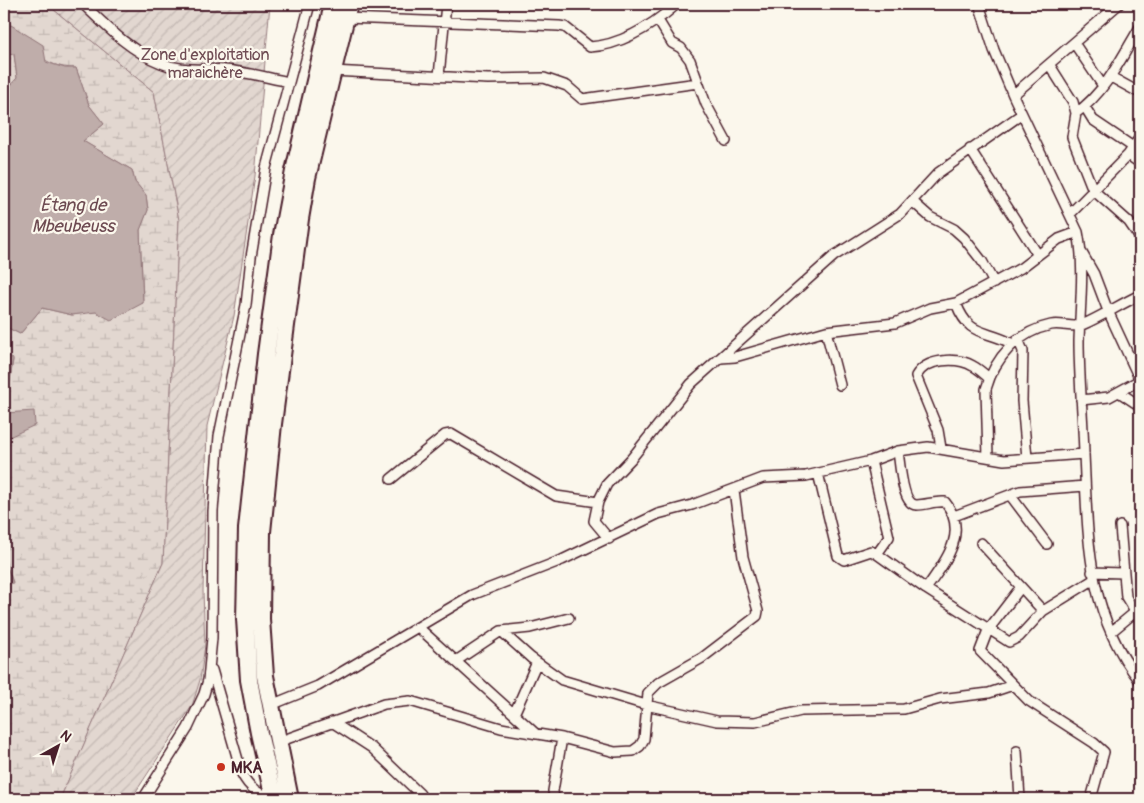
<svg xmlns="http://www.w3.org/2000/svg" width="1144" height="803" viewBox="0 0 1144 803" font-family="Pangolin,sans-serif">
	<defs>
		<pattern id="wetland-marsh" width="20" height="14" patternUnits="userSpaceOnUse" patternTransform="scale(1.25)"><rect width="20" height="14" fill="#e2d7d0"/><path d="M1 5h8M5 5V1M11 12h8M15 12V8" fill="none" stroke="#c3b8b3"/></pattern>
		<pattern id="garden-furrows" width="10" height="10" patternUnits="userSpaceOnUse" patternTransform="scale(1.25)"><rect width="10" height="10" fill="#e2d7d0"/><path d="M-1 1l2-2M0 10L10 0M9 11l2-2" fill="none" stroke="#c3b8b3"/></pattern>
	</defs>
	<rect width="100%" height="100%" fill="#fbf7ec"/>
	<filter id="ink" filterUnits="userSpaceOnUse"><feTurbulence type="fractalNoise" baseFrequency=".02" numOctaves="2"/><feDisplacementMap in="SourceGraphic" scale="10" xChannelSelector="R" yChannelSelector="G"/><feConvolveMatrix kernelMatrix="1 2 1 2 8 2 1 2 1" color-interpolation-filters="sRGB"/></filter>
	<g filter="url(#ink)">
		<path fill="url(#wetland-marsh)" stroke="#967b7e" d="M4,4H47L154,92L179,220L163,563L60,799H4V584L13,582L4,559V444L7,438L5,414L13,360L4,352V326L20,334L42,308L72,315L143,303L140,230L148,210L146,195L135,182L132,170L83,141L104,124L89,105L76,68C42,68 32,48 11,25L4,29Z
			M4,46L5,55L14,54L17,78L4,93Z"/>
		<path fill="url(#garden-furrows)" stroke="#967b7e" d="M47,4H270L255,176L234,316L207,426L203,591L205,645L200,680L192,706L131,799H60L163,563L179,220L154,92Z"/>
		<path fill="#bfadaa" stroke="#907477" d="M11,25L43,45L46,62L65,68H76L89,105L104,124L83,141L132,170L135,182L146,195L148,210L140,230L143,303L111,320L96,312L72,315L42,308L20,334L4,326V93L17,78L14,54L5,55L4,29Z
			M4,352L13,359L5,413L34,411L35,425L7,438L4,444Z
			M4,559L13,583L4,584Z"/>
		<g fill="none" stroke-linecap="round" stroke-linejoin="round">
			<defs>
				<path id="street" d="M83,4C107,27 130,51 161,63C183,72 203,68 225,70C247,72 268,78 289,82
					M979,4L994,50L1013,95L1078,232C1085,267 1080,305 1079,341C1079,379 1083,416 1084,454C1088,536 1086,613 1140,681
					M346,18L559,26L565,27L590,47C622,45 654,24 677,4
					M658,20L672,43L681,48L690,60L706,104L726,141
					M1074,43L1103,86
					M1049,64L1073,102L1076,113L1072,137L1093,190L1129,222L1140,238
					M332,71L488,79L544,78L567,86L582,99L698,83
					M439,76L446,4
					M1111,77L1140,93
					M1013,95L1119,4
					M1085,107L1093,120L1133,147
					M1076,113C1105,93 1122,57 1140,27
					M970,149L1038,255
					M1128,155L1140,163
					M912,201L930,217L954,229L964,238L982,261L994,283
					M1071,213L1128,155L1140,137
					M1082,253L1094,274L1108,311L1140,380
					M956,303C969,337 983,329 1011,343
					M826,331L840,385
					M1018,339L1023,351L1022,401L1027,458
					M721,358L735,357L826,331L895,323L930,308L956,303L1021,268L1059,239L1078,232
					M1119,392L1140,406
					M1081,400L1109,397L1140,380
					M941,448L938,430L916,376C926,358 957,357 973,366C979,369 984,374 989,378
					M898,451C900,463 902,506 917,505C926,505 935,501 945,502C970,533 944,563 926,589
					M988,457L986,389C995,357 1018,332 1051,325C1061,323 1073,328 1082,325C1102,316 1121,304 1140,295
					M871,461L889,537L877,554
					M818,473L838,556L844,560L871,551L877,554L926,589L1009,642L1019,637L1043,611L1093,580
					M391,479L445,435L451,434L556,496L598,502
					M1010,495L1047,544
					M954,516L1020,491L1085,486
					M1120,526L1126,597L1140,620
					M609,539L594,521L598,502L607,484L631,459L691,384L834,256L900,214L938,173L1022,114
					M981,543L1043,611
					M1092,572L1122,573
					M1021,587L988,630L980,651L1029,701L1094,743L1104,752L1091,799
					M418,627L536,734
					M501,631L531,658L562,680L646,705L717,721L755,722L801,711L904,709L940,699L989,693L1013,685
					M1111,632L1140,608
					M456,661L501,631L530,628L569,618
					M212,670L242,774C249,788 259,794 272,799
					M271,705L318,686L472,595L562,560L658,514L692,505L763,478L806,476L871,461L898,451L928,447L1004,460L1084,454
					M514,714L537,662
					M332,722L372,748L420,794
					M278,742L384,704L410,701L501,728L562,738L615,752L633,751L640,746L644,739L648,693L658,683L702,658L757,616L758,611L743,557L734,490
					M1017,751L1020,799
					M143,799L188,728L204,694L208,680L212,638L213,511L219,436L246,305L251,257L266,168L310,4
					M554,799L553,791L562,738"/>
				<path id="highway" d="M274,799L259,733L249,680L245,619L247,529L266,354L282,235L294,171L333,4
					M290,799L265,676L261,619L262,532L273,424L300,219L307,178L349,4"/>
			</defs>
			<use href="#street" stroke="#4a1f2b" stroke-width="12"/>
			<use href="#highway" stroke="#4a1f2b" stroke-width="20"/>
			<use href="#street" stroke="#fbf7ec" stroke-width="9"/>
			<use href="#highway" stroke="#fbf7ec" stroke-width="16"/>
		</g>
	</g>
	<circle fill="#c8321e" stroke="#fbf7ec" stroke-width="2" cx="221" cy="767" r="5"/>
	<g text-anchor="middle" stroke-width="4.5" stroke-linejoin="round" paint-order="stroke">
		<g font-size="16" fill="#704d54" stroke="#fbf7ec">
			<text x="205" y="60">Zone d'exploitation<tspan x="205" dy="18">maraichère</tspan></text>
		</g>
		<g font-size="16" font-weight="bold" fill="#4a1f2b" stroke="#fbf7ec" text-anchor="start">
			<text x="231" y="773">MKA</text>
		</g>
		<g font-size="18" font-style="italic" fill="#6d4a51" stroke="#fbf7ec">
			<text x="73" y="211">Étang de<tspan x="73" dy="21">Mbeubeuss</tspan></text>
		</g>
	</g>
	<rect width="1144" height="803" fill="none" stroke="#fbf7ec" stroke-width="20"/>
	<rect x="10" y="10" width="1124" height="783" fill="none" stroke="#4a1f2b" stroke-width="2" filter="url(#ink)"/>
	<g transform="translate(58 746) rotate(39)" stroke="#fbf7ec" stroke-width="4" paint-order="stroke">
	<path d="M0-4L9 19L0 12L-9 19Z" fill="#4a1f2b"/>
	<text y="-8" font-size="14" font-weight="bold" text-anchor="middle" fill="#4a1f2b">N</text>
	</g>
</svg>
